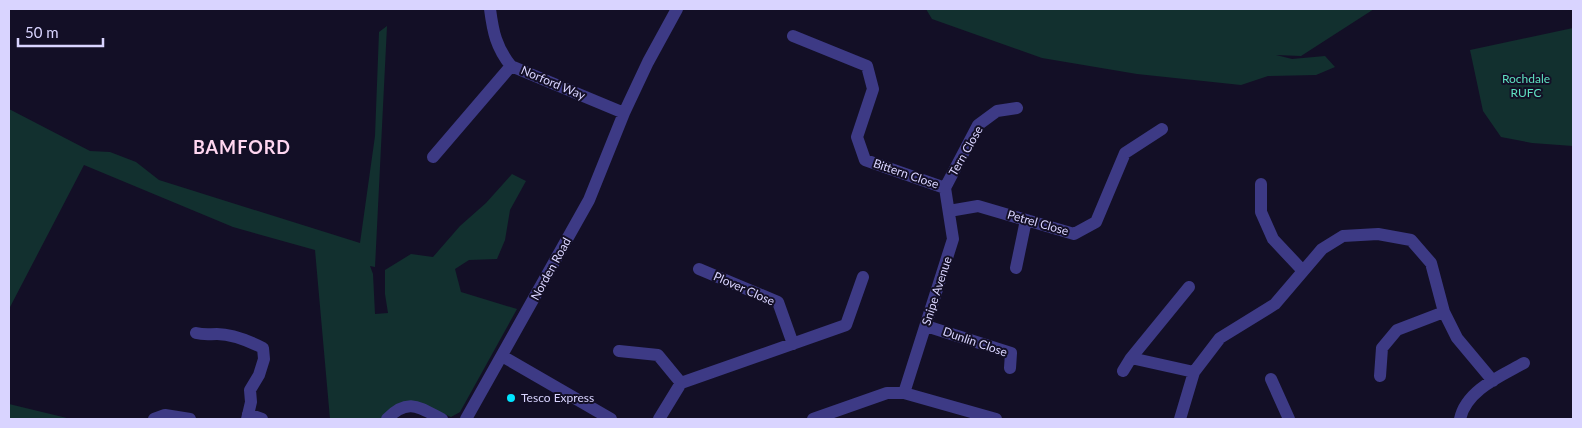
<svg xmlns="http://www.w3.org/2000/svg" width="1582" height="428" viewBox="0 0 1582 428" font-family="Lato,sans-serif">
	<rect width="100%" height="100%" fill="#130f26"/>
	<path fill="#12302f" d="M926,9H1374L1301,56L1276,55L1292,59L1325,56L1335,67L1316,75L1268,76L1241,85L1137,74L1042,58L932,19Z
		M387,26L375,267L370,266L373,274L375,314L388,313L385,294V270L411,254L433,257L460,226L486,203L512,174L526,181L510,210L505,240L497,259L469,260L455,269L461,292L517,309L460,412L451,417L417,402L382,419H330L315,250L233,227L84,165L9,309V109L90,151L110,152L136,162L159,180L360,243L375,136L379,32Z
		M1573,28V146L1532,143L1501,137L1483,111L1470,50Z
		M9,404L71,419H9Z"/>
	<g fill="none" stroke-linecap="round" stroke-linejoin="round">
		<path stroke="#3d3a85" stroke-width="12" d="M490,9C493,32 496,47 511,66L624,113
			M793,36L867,66L873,89L857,137L865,160L945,188
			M433,157L511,66
			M1261,184V212L1273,239L1303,271
			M945,188L978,125L997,111L1017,108
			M949,211L978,206L1074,234L1096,222L1125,153L1162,129
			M1016,268L1026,220
			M699,269L778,302L793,344
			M1189,287L1131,358L1194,372
			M926,326L1011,353L1010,368
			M196,333C204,335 209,334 217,334C233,334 249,341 263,348L264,359L259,375L250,390L251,402L247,419
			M619,351L658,355L681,383L846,325L863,277
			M502,356L611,419
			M1123,371L1131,358
			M1380,376L1382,348L1397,330L1444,312
			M1271,379L1289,419
			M904,393L953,239L945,188
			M248,414L262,419
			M154,419L165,415L190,419
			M387,419C408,397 420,408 442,419
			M466,419L589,200L624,113L648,62L677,9
			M659,419L681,383
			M813,419L887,393H904L996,419
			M1180,419L1194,372L1220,338L1275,304L1322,249L1343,236L1378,234L1411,240L1431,263L1444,312L1457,338L1493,381
			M1460,419C1466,390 1501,376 1524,363"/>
	</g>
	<circle fill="#00e5ff" stroke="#130f26" stroke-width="2" cx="511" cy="398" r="5"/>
	<g text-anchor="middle" stroke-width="4" stroke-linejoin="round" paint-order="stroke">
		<g font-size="12" fill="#5fe0c0" stroke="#130f26">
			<text x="1526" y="83">Rochdale<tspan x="1526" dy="14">RUFC</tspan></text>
		</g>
		<g font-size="12" fill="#d9d4ff" stroke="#130f26">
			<text transform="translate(553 83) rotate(23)" y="4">Norford Way</text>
			<text transform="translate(966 151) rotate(-60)" y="4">Tern Close</text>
			<text transform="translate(906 174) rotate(19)" y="4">Bittern Close</text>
			<text transform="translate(1038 223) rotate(16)" y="4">Petrel Close</text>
			<text transform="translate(551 269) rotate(-61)" y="4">Norden Road</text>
			<text transform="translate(744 289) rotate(24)" y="4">Plover Close</text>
			<text transform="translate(937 291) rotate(-72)" y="4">Snipe Avenue</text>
			<text transform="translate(975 342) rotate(19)" y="4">Dunlin Close</text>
		</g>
		<g font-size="12" fill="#d9d4ff" stroke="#130f26" text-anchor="start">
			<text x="521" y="402">Tesco Express</text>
		</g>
		<g font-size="18" font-weight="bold" letter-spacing="1" fill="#ffd6f0" stroke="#130f26">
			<text x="242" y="154">BAMFORD</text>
		</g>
	</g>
	<rect width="1582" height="428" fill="none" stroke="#d9d4ff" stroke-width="20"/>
	<path d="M18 38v8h85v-8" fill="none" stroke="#d9d4ff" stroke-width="2.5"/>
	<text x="25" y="38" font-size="15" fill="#d9d4ff" stroke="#130f26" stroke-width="4" paint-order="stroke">50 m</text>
</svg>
